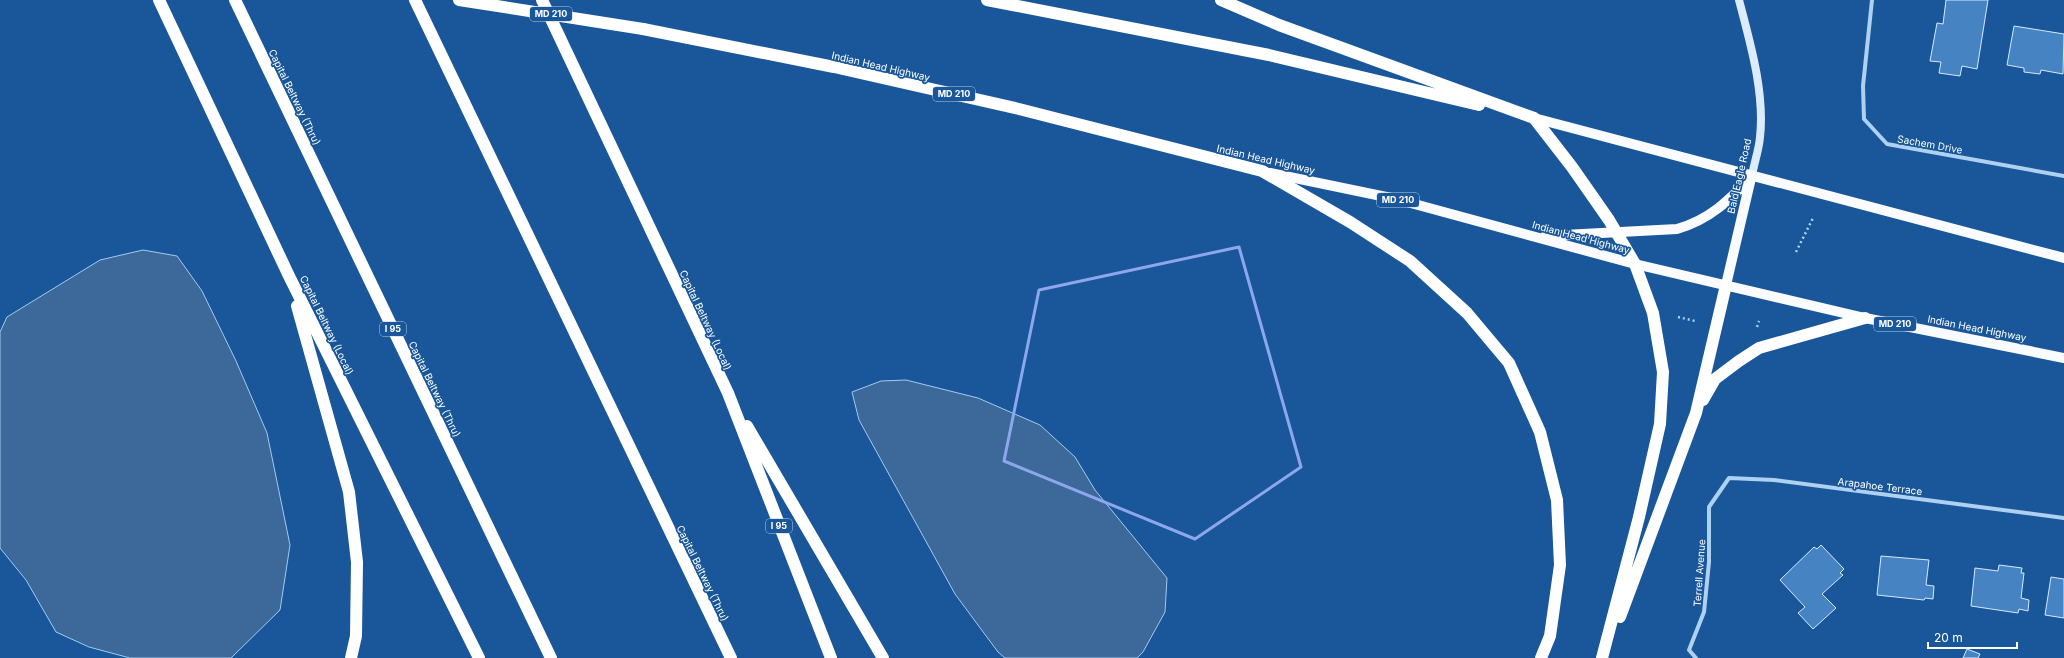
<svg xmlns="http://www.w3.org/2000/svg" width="2064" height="658" viewBox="0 0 2064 658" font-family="Inter,sans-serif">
	<rect width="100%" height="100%" fill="#19579a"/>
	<path fill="#3c6999" stroke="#a1cbf3" d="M143,250L177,256L202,291L236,361L267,433L290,545L280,610L231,658H130L89,647L56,632L26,580L0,548V332L7,317L100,260Z
		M906,380L978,398L1040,425L1075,457L1095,490L1167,578L1165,612L1143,652L1137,658H1005L998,652L955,594L859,420L852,392L881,381Z"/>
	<path fill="#4683c2" stroke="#d6e9fc" d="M1946,0H1988L1977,69L1962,66L1960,76L1939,73L1941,62L1930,61L1937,23L1943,24Z
		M2014,26L2064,34L2063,74L2041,70L2040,74L2024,72V68L2007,65Z
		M1821,545L1844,569L1840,573L1843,575L1822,594L1836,608L1813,629L1798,613L1805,607L1780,580L1814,547L1817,549Z
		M1881,556L1929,560L1926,585L1934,586L1933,599L1925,598L1924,600L1877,595Z
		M1999,565L2022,568L2021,573H2024L2021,598L2029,600L2028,611L2019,609L2018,613L1971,606L1975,568L1998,571Z
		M2051,577L2064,579V618L2045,615Z
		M1967,649L1980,654L1978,658H1963Z"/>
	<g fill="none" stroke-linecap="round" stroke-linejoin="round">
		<path stroke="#aed0f1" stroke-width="2.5" stroke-dasharray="2 3" stroke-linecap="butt" d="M1796,252L1813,218
			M1678,317L1695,321
			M1757,327L1759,321"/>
		<path stroke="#aed0f1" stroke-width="4" d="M1872,0L1863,86L1864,119L1887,144L2064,176
			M1696,658L1689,650L1704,612L1709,562V507L1729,478L1774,480L2064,518"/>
		<path stroke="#ddecfc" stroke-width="8" d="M1739,0C1750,42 1765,93 1760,137C1759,150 1754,163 1752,176"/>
		<path stroke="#f9fbff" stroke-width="10" d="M1534,118L2064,258
			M1270,173L1396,199L1635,264L1865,318L2064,358
			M1545,236L1677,229C1709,220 1730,200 1752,176
			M1726,285L1751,178"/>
		<path stroke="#fff" stroke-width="12" d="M159,0L289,276L479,658
			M235,0L551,658
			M415,0L731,658
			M542,0L728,393L831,658
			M987,0L1269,55L1479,105
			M1221,0L1279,25L1534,118L1572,167L1609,220L1635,264L1653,313L1663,372L1660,424L1639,517L1602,658
			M643,29L834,67L1019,109L1262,171L1350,222L1410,261L1467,313L1509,363L1540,432L1557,500L1560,565L1550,636L1541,658
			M297,306L349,492L357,562L356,636L351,658
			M1703,400L1715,379L1739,361L1759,348L1865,318
			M747,426L883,658
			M1620,617L1696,413L1726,285"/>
		<path stroke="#fff" stroke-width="12" d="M459,0L643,29"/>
	</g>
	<path fill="none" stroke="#8ea6ec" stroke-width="3" stroke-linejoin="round" d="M1239,247L1301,467L1195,539L1004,461L1039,290Z"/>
	<g text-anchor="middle" stroke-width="3.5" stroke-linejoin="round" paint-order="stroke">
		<g fill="#19579a" stroke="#bacde1" stroke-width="1">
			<rect x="530" y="7" width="42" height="14" rx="3"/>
			<rect x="933" y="87" width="42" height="14" rx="3"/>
			<rect x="1377" y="193" width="42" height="14" rx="3"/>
			<rect x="1874" y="317" width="42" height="14" rx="3"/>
			<rect x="380" y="322" width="26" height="14" rx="3"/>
			<rect x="766" y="519" width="26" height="14" rx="3"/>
		</g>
		<g font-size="9" font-weight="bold" fill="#fff">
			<text x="551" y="17">MD 210</text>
			<text x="954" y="97">MD 210</text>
			<text x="1398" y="203">MD 210</text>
			<text x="1895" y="327">MD 210</text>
			<text x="393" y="332">I 95</text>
			<text x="779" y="529">I 95</text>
		</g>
		<g font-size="10" fill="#fff" stroke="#19579a">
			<text transform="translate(881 66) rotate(13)" y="4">Indian Head Highway</text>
			<text transform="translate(295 97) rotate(64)" y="4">Capital Beltway (Thru)</text>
			<text transform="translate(1930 144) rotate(10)" y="4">Sachem Drive</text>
			<text transform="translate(1266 159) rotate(13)" y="4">Indian Head Highway</text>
			<text transform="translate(1739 176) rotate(-77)" y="4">Bald Eagle Road</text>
			<text transform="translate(1581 237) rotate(15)" y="4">Indian Head Highway</text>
			<text transform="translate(706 320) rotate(65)" y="4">Capital Beltway (Local)</text>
			<text transform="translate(327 325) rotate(64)" y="4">Capital Beltway (Local)</text>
			<text transform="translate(1977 328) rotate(11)" y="4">Indian Head Highway</text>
			<text transform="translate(435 389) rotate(64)" y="4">Capital Beltway (Thru)</text>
			<text transform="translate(1880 486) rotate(7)" y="4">Arapahoe Terrace</text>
			<text transform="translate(703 573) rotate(64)" y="4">Capital Beltway (Thru)</text>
			<text transform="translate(1699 573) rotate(-86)" y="4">Terrell Avenue</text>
		</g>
	</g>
	<path d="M1928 642v6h89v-6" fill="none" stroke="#ffffff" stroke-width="2"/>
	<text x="1934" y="642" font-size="12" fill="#ffffff" stroke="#19579a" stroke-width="3" paint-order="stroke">20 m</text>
</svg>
